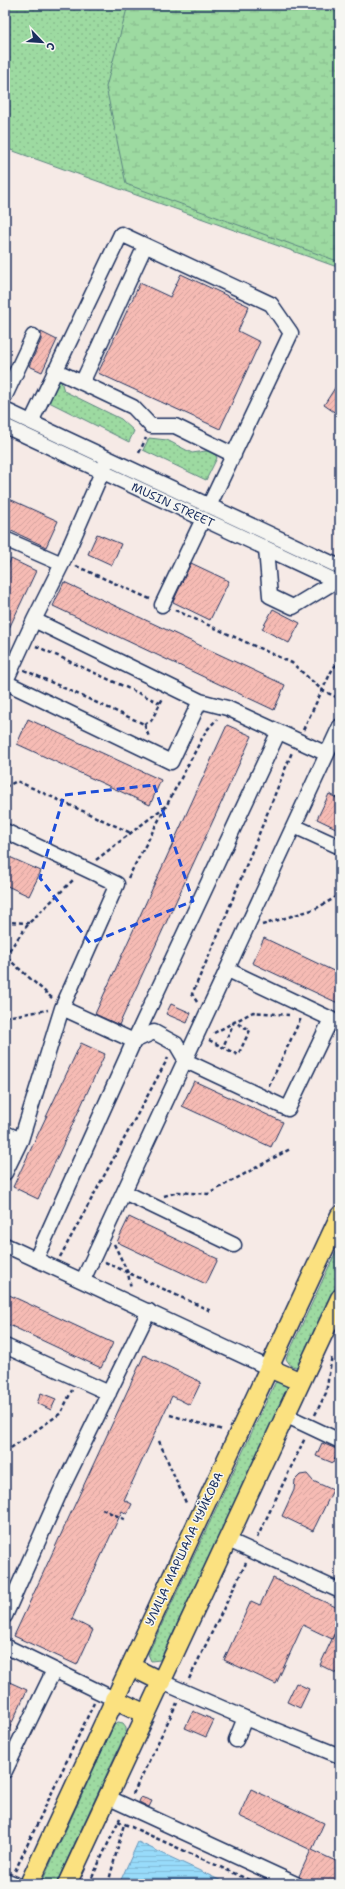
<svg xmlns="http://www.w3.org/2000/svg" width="345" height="1889" viewBox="0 0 345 1889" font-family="'Shantell Sans',sans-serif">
	<defs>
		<pattern id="grass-dots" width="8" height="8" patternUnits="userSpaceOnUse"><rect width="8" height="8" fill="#9ddaa1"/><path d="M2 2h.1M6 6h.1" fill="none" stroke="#87bb8d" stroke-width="1.8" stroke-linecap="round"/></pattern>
		<pattern id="wetland-marsh" width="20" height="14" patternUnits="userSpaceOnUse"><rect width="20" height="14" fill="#9ddaa1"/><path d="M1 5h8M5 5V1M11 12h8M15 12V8" fill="none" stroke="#87bb8d"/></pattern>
		<pattern id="water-rules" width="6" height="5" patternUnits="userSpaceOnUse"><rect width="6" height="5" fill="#98dbfa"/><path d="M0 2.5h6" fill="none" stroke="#82bcd9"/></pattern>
		<pattern id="building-hatch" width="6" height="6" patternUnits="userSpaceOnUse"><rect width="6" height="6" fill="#f6bbb4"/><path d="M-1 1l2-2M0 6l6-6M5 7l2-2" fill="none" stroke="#d2a19d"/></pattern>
	</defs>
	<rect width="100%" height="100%" fill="#f6eae6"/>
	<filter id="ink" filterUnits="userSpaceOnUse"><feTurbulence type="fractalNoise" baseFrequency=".025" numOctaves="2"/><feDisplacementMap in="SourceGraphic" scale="8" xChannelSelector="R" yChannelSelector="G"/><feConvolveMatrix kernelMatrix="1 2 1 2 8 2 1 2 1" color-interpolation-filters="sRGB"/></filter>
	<g filter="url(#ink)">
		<path fill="url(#grass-dots)" stroke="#5c8480" d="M5,5H340V268L5,148Z
			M56,378L61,381L64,391L121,419L134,431L129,442L43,399Z
			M149,438L167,440L192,453L213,450L217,458L206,480L143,450Z
			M340,1243V1277L300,1363L296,1367L291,1366L286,1359Z
			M279,1381L287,1386L288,1390L160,1660L151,1661L148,1654L275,1383Z
			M118,1722L123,1723L126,1727V1732L56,1884H41L114,1725Z"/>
		<path fill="url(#wetland-marsh)" stroke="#5c8480" d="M128,5H340V262L126,184L106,87Z"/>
		<path fill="url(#water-rules)" stroke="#6696bc" d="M138,1842L228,1884H119Z"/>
		<path fill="url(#building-hatch)" stroke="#1b2f5e" d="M181,274L249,306L238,331L260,342L220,429L98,373L140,283L170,297Z
			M41,332L57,340L42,372L29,366L41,340Z
			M340,380V416L324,405Z
			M5,497L58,521L46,547L5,528Z
			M97,534L121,544L112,565L88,554Z
			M11,559L36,571L5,637V572Z
			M191,563L229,581L210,620L173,602Z
			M64,582L285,685L274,710L53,606Z
			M273,609L300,623L289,643L262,629Z
			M28,719L161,780L150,805L17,744Z
			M227,725L252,736L119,1025L95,1014Z
			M329,794L340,800V830L317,819Z
			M5,855L41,871L29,896L5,885Z
			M264,938L340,974V1004L252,963Z
			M171,1004L191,1013L187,1023L166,1014Z
			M81,1043L105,1054L38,1199L13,1187Z
			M194,1081L283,1122L271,1147L182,1106Z
			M129,1217L218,1259L206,1284L117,1242Z
			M5,1293L113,1343L101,1368L5,1323Z
			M144,1355L201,1382L190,1405L172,1396L124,1500L132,1504L127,1514L122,1511L72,1619L93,1630L77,1665L14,1636Z
			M41,1393L56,1399L51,1410L37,1403Z
			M322,1443L339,1450L333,1463L316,1456Z
			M307,1474L313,1481L333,1490L313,1531L282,1516L294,1490L295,1480L300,1475Z
			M273,1578L340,1609V1622L332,1639L303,1625L276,1684L224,1660L251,1601L260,1605Z
			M340,1622V1675L320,1665Z
			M5,1680L27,1690L5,1738Z
			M296,1683L309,1689L300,1708L287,1702Z
			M193,1711L214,1720L206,1737L185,1728Z
			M251,1789L324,1823L312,1850L340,1863V1884H315L301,1878L299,1876L311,1850L239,1816Z
			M141,1797L152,1801L149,1807L139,1802Z"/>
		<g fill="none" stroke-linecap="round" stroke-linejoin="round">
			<defs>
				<path id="minor" d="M55,370L133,407L151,426H175L234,455
					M82,383L145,246
					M5,396L33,336
					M5,410L340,567
					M31,422L121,234L271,304L291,333L209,506
					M5,426L340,583
					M5,539L62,564L106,463
					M266,549L270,596L293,607L336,581
					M62,564L34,620L200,701L227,708L327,754
					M162,605L203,519
					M5,682L171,762L200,701
					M5,683L34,620
					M294,826L340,847
					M5,831L117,884L62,1008L21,1140
					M62,1008L134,1041L154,1032L176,1044L186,1061L288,1109L331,1019L228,970
					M5,1133L21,1140L5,1173
					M124,1192L234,1245
					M5,1245L269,1368
					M36,1259L134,1041L278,733
					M83,1280L340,726
					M5,1346L109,1393
					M285,1415L340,1441
					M228,1540L340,1591
					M5,1616L61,1490L149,1311
					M5,1646L114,1699
					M162,1682L245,1718L340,1756
					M236,1740L245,1718
					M5,1771L54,1670
					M107,1797L296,1884
					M5,1880L15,1884"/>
				<path id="major" d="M269,1368L301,1382
					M130,1666L162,1682
					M114,1699L146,1714
					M29,1884L340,1215
					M67,1884L340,1298"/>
			</defs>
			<use href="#minor" stroke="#1b2f5e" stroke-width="17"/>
			<use href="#major" stroke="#1b2f5e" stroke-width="21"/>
			<path stroke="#1b2f5e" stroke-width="2.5" stroke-dasharray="4 3" stroke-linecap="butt" d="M139,453L146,438
				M76,566L150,599
				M175,610L292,663L322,690L340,699
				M36,646L160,703
				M24,670L144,724L149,737
				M144,724L151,721L163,698
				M303,730L333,668L340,662
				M5,787L17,781L131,833
				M96,860L167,805
				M128,878L206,731L217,719
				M5,922L29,923
				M262,925L315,909L340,895
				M52,998L5,956L29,923L74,879
				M197,1002L192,994L219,933L292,752
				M5,1017L48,1010
				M214,1033L253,1012L289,1015
				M209,1040L238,1055L250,1030L234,1022L223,1047
				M269,1086L301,1018
				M164,1196L178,1192L208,1194L290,1149
				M114,1244L128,1273L131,1289
				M60,1257L168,1058
				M105,1262L213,1312
				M170,1415L223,1430
				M315,1415L326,1393L332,1355
				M159,1441L187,1505
				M5,1452L61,1413L72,1390
				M102,1509L126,1520
				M257,1538L305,1438
				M189,1679L246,1563
				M133,1794L177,1703
				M118,1821L258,1884
				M15,1871L94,1703
				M89,1884L120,1818
				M108,1884L124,1824"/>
			<use href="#minor" stroke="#f6f6f2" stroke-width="14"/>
			<use href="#major" stroke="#fbe180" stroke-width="18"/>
		</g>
	</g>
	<path fill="none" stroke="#1d4ed8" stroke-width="3" stroke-dasharray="8 5" stroke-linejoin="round" d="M154,785L193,901L90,943L40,878L64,795Z"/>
	<g text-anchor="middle" stroke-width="3" stroke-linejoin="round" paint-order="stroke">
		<g font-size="12" fill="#1b2f5e" stroke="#f6f6f2">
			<text transform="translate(173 505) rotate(25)" y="4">MUSIN STREET</text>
			<text transform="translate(184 1549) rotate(-65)" y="4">УЛИЦА МАРШАЛА ЧУЙКОВА</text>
		</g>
	</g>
	<rect width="345" height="1889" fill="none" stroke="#f6f6f2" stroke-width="20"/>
	<rect x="10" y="10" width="325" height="1869" fill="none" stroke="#1b2f5e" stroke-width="1.5" filter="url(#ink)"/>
	<g transform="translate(42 42) rotate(115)" stroke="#f6f6f2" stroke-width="3" paint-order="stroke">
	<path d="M0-3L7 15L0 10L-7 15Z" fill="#1b2f5e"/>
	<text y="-6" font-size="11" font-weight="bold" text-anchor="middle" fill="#1b2f5e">С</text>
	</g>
</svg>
